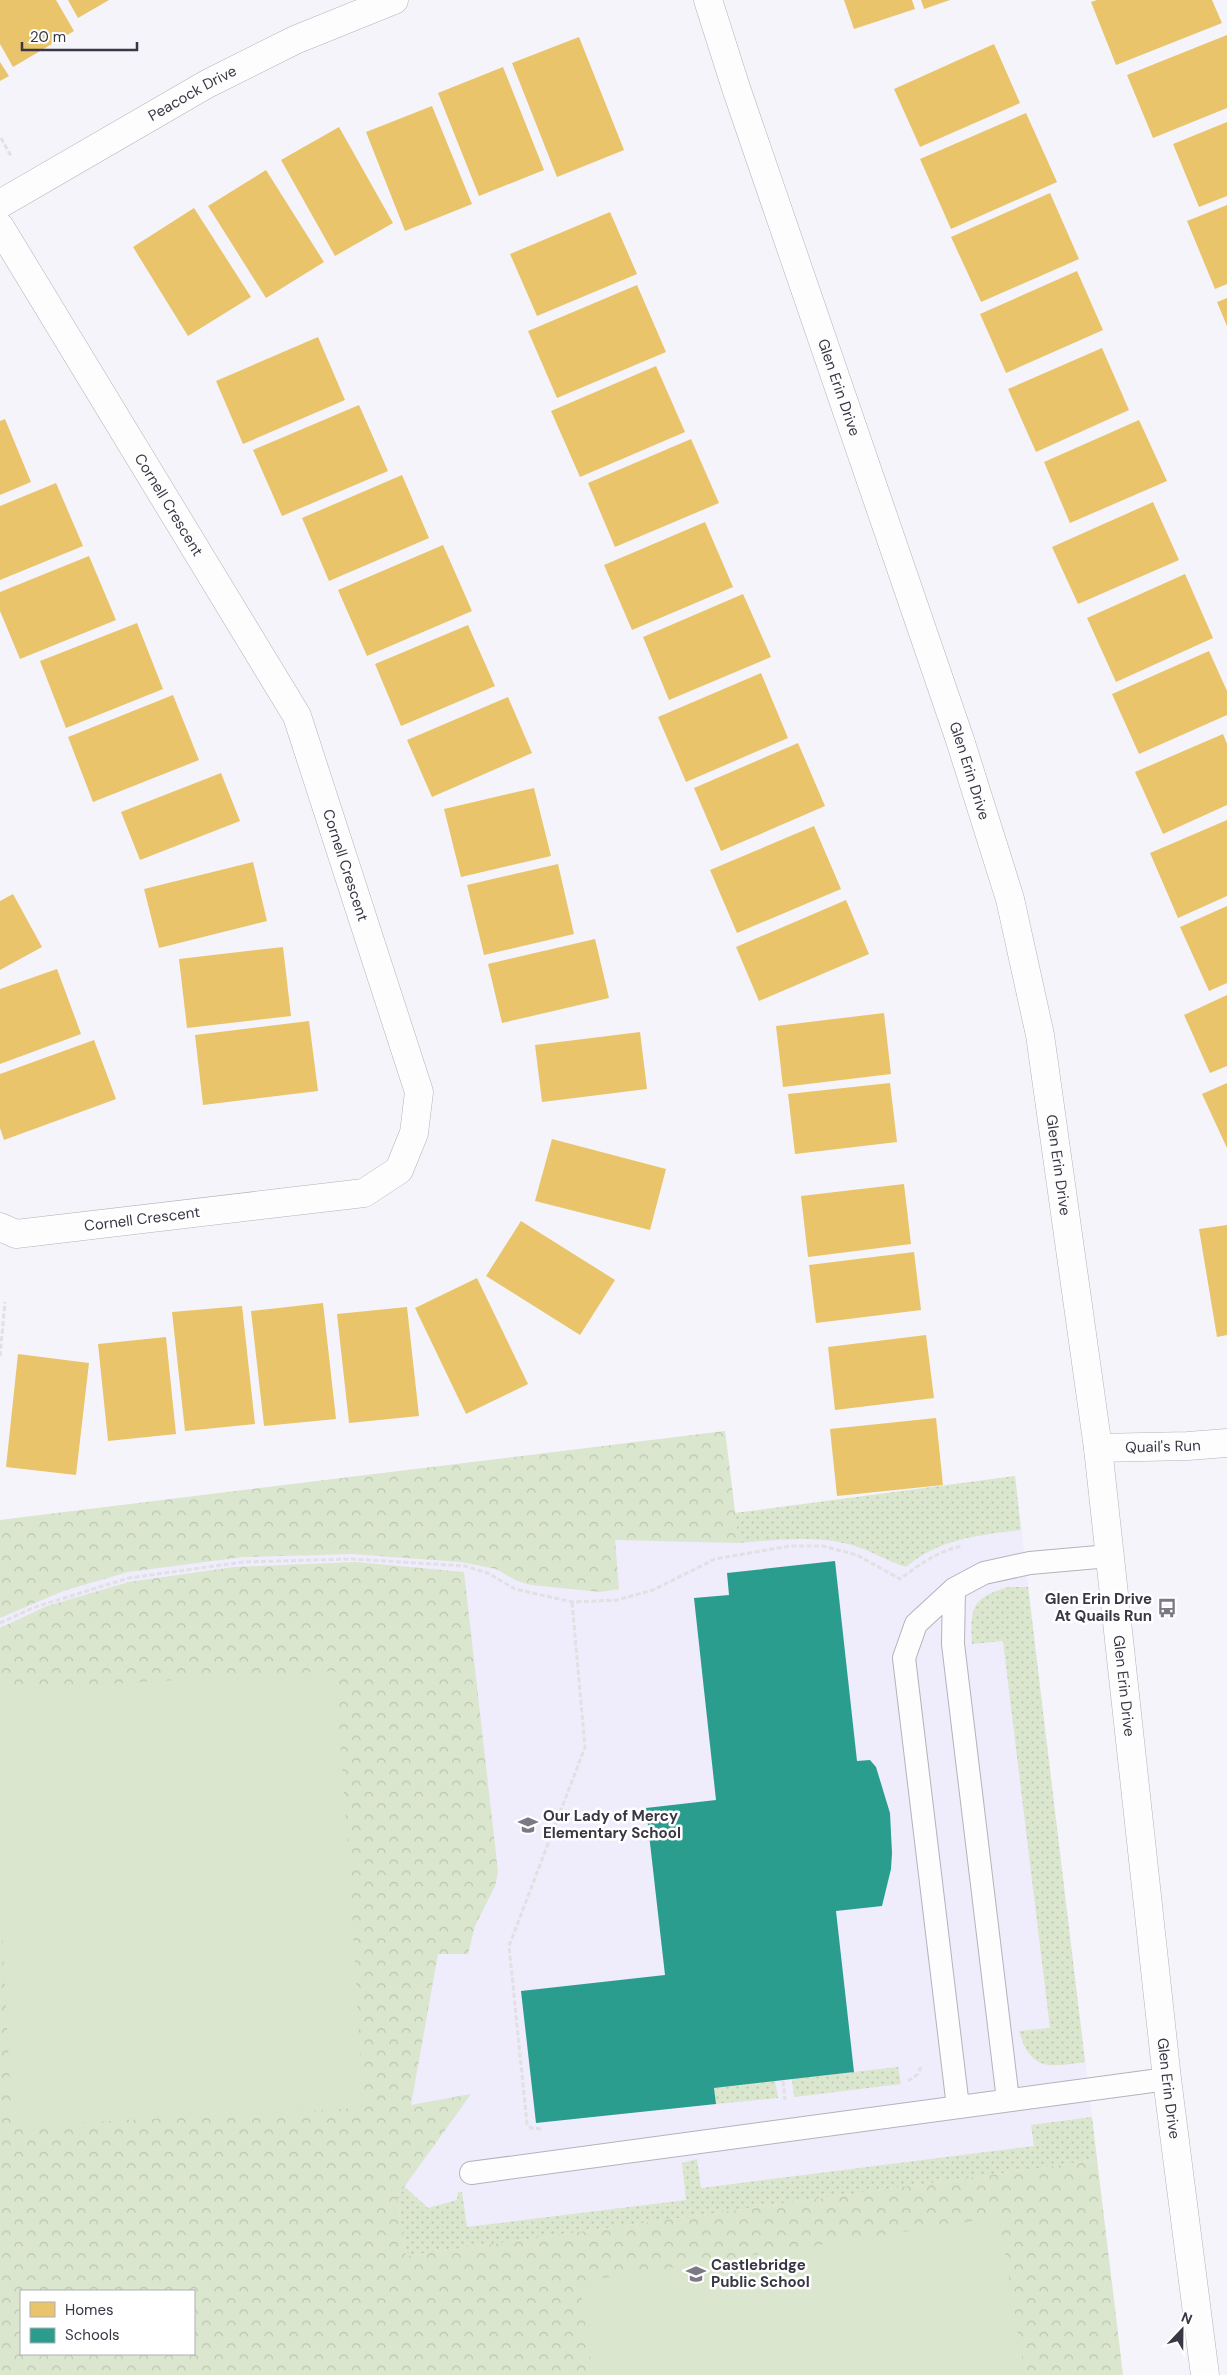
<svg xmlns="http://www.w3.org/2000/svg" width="1227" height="2375" viewBox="0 0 1227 2375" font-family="'DM Sans',sans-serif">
	<defs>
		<pattern id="grass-dots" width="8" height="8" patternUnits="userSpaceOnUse" patternTransform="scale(1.25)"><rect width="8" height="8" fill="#dae6cd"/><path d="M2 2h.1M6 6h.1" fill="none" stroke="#bcc6b1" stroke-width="1.8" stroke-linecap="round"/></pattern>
		<pattern id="forest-crowns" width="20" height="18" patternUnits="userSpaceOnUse" patternTransform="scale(1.25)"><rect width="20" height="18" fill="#dae6cd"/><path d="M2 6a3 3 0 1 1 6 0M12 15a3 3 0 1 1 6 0" fill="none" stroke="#bcc6b1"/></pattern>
	</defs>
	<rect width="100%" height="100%" fill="#f5f4fa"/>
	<path fill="#efecfc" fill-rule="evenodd" d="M725,1431L735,1513L1015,1476L1123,2375H0V1520ZM21,2291H194V2354H21Z"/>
	<path fill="url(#grass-dots)" d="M1015,1476L1021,1530C979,1535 939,1539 906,1567C887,1561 870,1550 852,1545C815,1535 775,1540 739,1543L735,1513Z
		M1009,1587H1028L1085,2062C1049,2067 1031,2072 1019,2031L1050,2028L1003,1641L972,1644C970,1608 972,1597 1009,1587Z
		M898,2067L901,2084L794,2097L792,2079Z
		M775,2081L778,2098L716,2104L714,2088Z
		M1092,2117L1097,2160L406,2256L397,2197L405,2187L428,2208L457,2200L458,2192H462L467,2227L686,2200L682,2163L697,2159L701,2188L1034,2146L1031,2125Z"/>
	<path fill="url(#forest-crowns)" fill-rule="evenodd" d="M725,1431L739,1543L615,1540L619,1589L600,1592L531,1585L517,1581L496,1569L461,1562L352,1554L243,1557L128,1572L63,1591L0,1618V1520Z
		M356,1562L464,1572L498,1872L495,1886L475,1926L468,1954H438L411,2105L471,2094L397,2197L406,2256L1097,2160L1123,2375H0V1628L47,1606L129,1582L234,1567ZM21,2291H194V2354H21Z"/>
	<path fill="#dae6cd" d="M335,1671L351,1893L363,2108L12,2126L0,1891V1690Z
		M999,2217L1025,2375H593L579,2282Z"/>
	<path fill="#e9c46a" d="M0,0H56L74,31L13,67L0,44Z
		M68,0H109L78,18Z
		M844,0H912L915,9L854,29Z
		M921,0H950L924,9Z
		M1097,0H1212L1222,23L1116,65L1091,2Z
		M1227,35V108L1153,138L1127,75Z
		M579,37L624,150L557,177L512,63Z
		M994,44L1020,103L920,147L894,89Z
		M0,62L9,76L0,81Z
		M503,67L544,170L479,196L438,93Z
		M432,106L472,204L405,231L366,132Z
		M1026,113L1057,182L951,229L920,159Z
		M1227,122V196L1199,207L1173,144Z
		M339,127L393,223L335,256L281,160Z
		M266,170L324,262L266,298L208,206Z
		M1050,193L1079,259L981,302L951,237Z
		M1227,205V284L1215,289L1187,221Z
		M194,208L251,297L188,336L133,247Z
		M610,212L637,274L537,316L510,254Z
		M1077,271L1103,330L1006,373L980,314Z
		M637,285L666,352L557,398L528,331Z
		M1227,298V326L1217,302Z
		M318,337L345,400L243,444L216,381Z
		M1102,348L1129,410L1036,452L1008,389Z
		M656,366L685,432L580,477L551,411Z
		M359,405L388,471L282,516L253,450Z
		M5,419L31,482L0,495V421Z
		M1139,420L1167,481L1070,523L1044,462Z
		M691,439L719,503L615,547L588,483Z
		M402,475L429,538L329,581L302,518Z
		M56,483L83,546L0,580V506Z
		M1153,502L1179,560L1078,604L1052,547Z
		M705,522L733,587L632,630L604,565Z
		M443,545L472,611L367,656L338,590Z
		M89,556L116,620L20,659L0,611V592Z
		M1185,574L1213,638L1116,682L1087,618Z
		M743,594L771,657L669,700L643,637Z
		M137,623L163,689L66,728L40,661Z
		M468,625L495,686L401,726L375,664Z
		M1209,651L1227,691V715L1139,754L1112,694Z
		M761,673L788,738L686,782L658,717Z
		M173,695L199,760L93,802L68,737Z
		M508,697L532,753L432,797L407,740Z
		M1223,734L1227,744V805L1163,834L1135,772Z
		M798,743L825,806L721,851L694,788Z
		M221,773L240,821L140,860L121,812Z
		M534,788L551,856L461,877L444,809Z
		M1227,820V896L1178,918L1150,853Z
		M814,826L841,889L737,933L710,870Z
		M253,862L267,921L159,948L144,889Z
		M558,864L574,934L484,955L467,885Z
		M13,894L42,947L0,970V901Z
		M846,900L869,954L759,1001L736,947Z
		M1227,906V983L1209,991L1180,927Z
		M595,939L609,998L502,1023L488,964Z
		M283,947L291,1016L187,1028L179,959Z
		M57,969L81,1034L0,1064V989Z
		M1227,995V1066L1210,1073L1184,1015Z
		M884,1013L891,1074L783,1087L776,1026Z
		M309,1021L318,1091L203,1105L195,1035Z
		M640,1032L647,1089L542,1102L535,1045Z
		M94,1040L116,1099L4,1140L0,1128V1074Z
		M890,1083L897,1142L795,1154L788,1094Z
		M1227,1083V1148L1202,1094Z
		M552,1139L666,1169L650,1230L535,1201Z
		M904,1184L911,1244L808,1257L801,1196Z
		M521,1221L615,1280L580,1335L486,1276Z
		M1227,1225V1335L1217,1337L1199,1229Z
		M914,1252L921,1310L816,1323L809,1265Z
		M477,1278L528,1384L466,1414L415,1308Z
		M323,1303L336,1419L264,1426L251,1311Z
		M242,1306L255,1424L185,1431L172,1312Z
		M407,1307L419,1416L349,1423L337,1314Z
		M926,1335L934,1398L835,1410L828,1347Z
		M166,1337L176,1434L108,1441L98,1344Z
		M18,1354L89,1363L76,1475L6,1467Z
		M936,1418L943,1485L837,1496L830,1429Z"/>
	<path fill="#2a9d8f" d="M835,1561L857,1761L870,1760L876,1767L890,1813L892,1853L891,1869L882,1906L836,1911L854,2072L714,2088L716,2104L536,2123L521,1991L665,1975L646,1808L716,1800L694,1598L729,1595L727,1573Z"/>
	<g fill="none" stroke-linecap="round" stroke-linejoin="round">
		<defs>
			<path id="service" d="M954,1589L916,1624L904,1658L958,2107
				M1008,2100L953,1644L954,1589L984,1573L1030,1563L1109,1556
				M471,2173L1167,2079"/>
			<g id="minor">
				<path id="s1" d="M0,227L297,716L419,1092L414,1133L399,1170L364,1193L16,1234L0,1227"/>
				<path id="s2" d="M1098,1448L1188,1446L1227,1443"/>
			</g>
			<g id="tertiary">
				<path id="s3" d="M708,0L736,88L960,740L1010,899L1040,1035L1098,1448L1167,2079L1205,2375"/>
				<path id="s4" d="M0,204L207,84L295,40L394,0"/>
			</g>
		</defs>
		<use href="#service" stroke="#b4b2ba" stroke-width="24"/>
		<use href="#minor" stroke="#b4b2ba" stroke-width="29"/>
		<use href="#tertiary" stroke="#b4b2ba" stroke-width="29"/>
		<path stroke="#e1e0e3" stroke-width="3" stroke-dasharray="5 2.5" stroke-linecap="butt" d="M1,138L11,156
			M0,1356L5,1302
			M0,1623L35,1607L129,1578L243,1562L352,1559L465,1566L488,1573L515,1589L572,1602L617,1600L653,1590L715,1559L790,1546H823L857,1555L900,1579C919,1565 939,1550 963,1546
			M783,2081L785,2100
			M908,2081L918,2074L921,2067
			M541,2129L531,2128L527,2124L509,1946L585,1747L572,1602"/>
		<use href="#service" stroke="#fefdfe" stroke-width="22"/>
		<use href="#minor" stroke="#fefdfe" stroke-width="28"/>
		<use href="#tertiary" stroke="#fefdfe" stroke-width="28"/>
	</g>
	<defs>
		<symbol id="bus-bare" viewBox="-9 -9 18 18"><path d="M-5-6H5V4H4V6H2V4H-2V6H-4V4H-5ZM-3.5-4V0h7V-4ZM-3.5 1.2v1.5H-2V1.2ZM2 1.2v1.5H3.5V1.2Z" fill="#7b7984" stroke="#fff" stroke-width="2.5" paint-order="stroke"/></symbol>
		<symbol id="school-bare" viewBox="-9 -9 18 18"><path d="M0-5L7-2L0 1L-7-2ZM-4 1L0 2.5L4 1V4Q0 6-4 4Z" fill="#7b7984" stroke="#fff" stroke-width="2.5" paint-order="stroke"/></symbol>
	</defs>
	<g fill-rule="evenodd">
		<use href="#bus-bare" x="1153" y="1594" width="28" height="28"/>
		<use href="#school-bare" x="514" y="1811" width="28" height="28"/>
		<use href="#school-bare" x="682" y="2260" width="28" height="28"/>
	</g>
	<g text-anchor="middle" stroke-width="5" stroke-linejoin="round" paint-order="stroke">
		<g font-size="15" fill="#3a3744" stroke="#fff">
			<text dy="5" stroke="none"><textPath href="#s4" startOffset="222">Peacock Drive</textPath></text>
			<text dy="5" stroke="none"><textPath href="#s3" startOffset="409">Glen Erin Drive</textPath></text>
			<text dy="5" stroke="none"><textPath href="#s1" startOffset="325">Cornell Crescent</textPath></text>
			<text dy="5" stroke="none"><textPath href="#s3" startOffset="814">Glen Erin Drive</textPath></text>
			<text dy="5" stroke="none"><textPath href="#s1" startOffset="729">Cornell Crescent</textPath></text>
			<text dy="5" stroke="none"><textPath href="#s3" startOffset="1219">Glen Erin Drive</textPath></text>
			<text transform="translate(142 1219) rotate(-7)" y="5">Cornell Crescent</text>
			<text dy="5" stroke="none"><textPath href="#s2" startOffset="65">Quail's Run</textPath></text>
			<text dy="5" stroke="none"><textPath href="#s3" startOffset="1744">Glen Erin Drive</textPath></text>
			<text dy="5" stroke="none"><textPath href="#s3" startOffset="2149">Glen Erin Drive</textPath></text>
		</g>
		<g font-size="15" font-weight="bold" fill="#3a3744" stroke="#fff" text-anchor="start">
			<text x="1152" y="1604" text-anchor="end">Glen Erin Drive<tspan x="1152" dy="17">At Quails Run</tspan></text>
			<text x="543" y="1821">Our Lady of Mercy<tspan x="543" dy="17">Elementary School</tspan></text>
			<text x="711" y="2270">Castlebridge<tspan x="711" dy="17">Public School</tspan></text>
		</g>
	</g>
	<rect x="20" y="2290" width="175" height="65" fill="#ffffff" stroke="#b0afb4"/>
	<rect x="30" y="2302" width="25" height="15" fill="#e9c46a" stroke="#b0afb4"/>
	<text x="65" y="2315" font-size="15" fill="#3a3744">Homes</text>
	<rect x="30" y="2328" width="25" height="15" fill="#2a9d8f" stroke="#b0afb4"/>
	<text x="65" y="2340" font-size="15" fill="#3a3744">Schools</text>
	<g transform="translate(1182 2330) rotate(22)" stroke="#ffffff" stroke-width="4" paint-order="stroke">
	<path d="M0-4L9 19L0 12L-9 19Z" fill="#3a3744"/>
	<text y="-8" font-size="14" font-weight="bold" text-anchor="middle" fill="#3a3744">N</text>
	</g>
	<path d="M22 42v8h115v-8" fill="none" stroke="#3a3744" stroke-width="2.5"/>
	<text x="30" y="42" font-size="15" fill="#3a3744" stroke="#ffffff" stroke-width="4" paint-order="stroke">20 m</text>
</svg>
